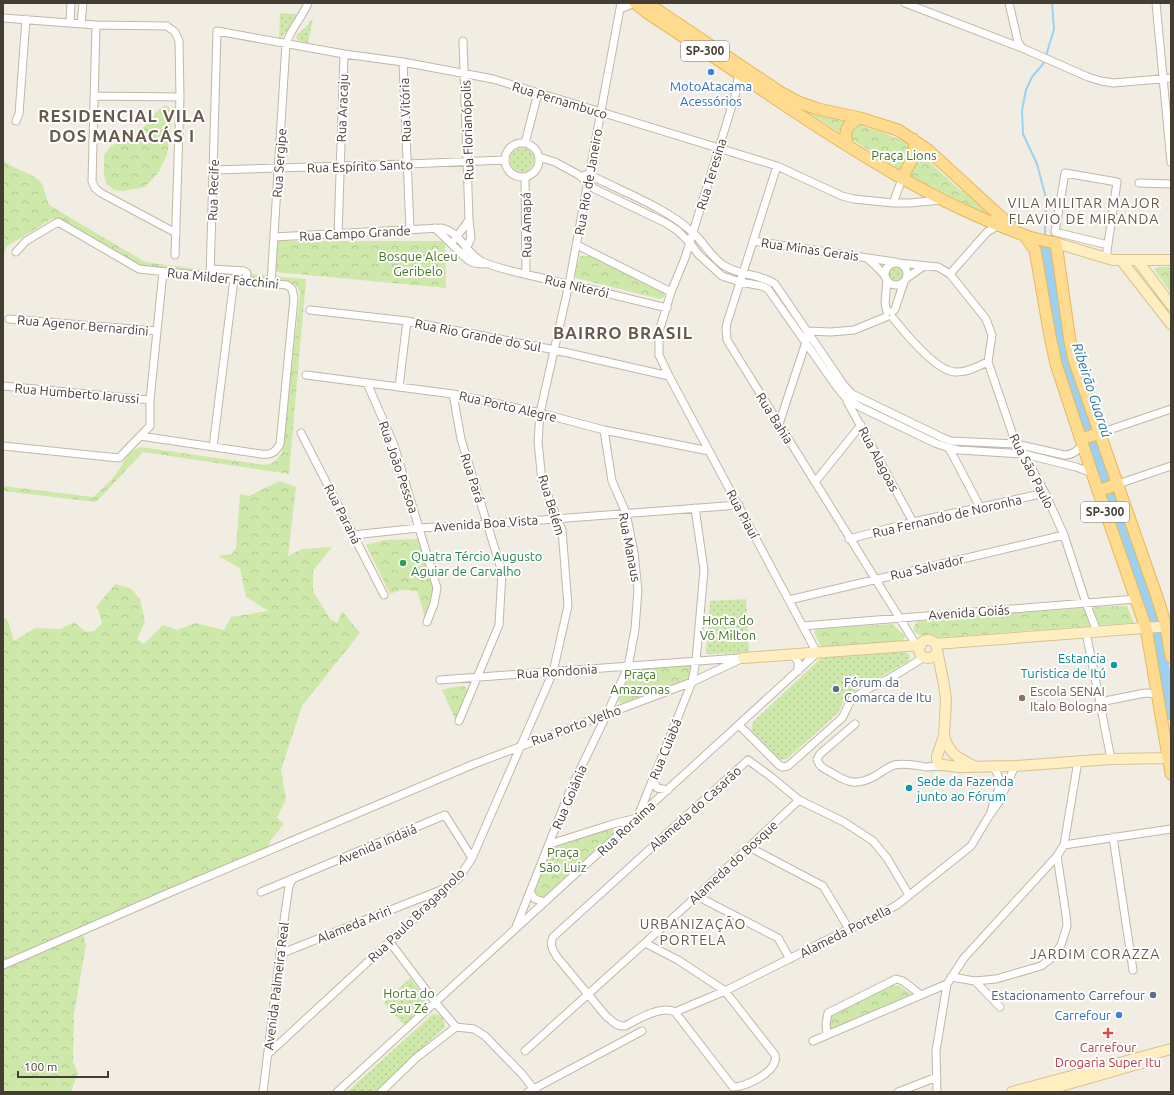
<svg xmlns="http://www.w3.org/2000/svg" width="1174" height="1095" viewBox="0 0 1174 1095" font-family="Ubuntu,sans-serif">
	<defs>
		<pattern id="grass-dots" width="8" height="8" patternUnits="userSpaceOnUse"><rect width="8" height="8" fill="#cee8aa"/><path d="M2 2h.1M6 6h.1" fill="none" stroke="#b2c893" stroke-width="1.8" stroke-linecap="round"/></pattern>
		<pattern id="forest-crowns" width="20" height="18" patternUnits="userSpaceOnUse"><rect width="20" height="18" fill="#cee8aa"/><path d="M2 6a3 3 0 1 1 6 0M12 15a3 3 0 1 1 6 0" fill="none" stroke="#b2c893"/></pattern>
	</defs>
	<rect width="100%" height="100%" fill="#f2ede3"/>
	<path fill="url(#grass-dots)" d="M280,13L301,15L279,40Z
		M313,17L308,43L299,41L296,37L298,34L307,26Z
		M510 160a12 12 0 1 1 24 0a12 12 0 1 1-24 0Z
		M888 274a8 8 0 1 1 16 0a8 8 0 1 1-16 0Z
		M746,599L749,653L706,654L710,601Z
		M905,652L910,655L909,661L856,690L844,701L838,713L787,759L782,760L777,758L751,730L753,722L821,658Z
		M410,978L425,997V1005L404,1025L384,1003Z
		M433,1014C441,1014 445,1019 445,1027L375,1092H347Z"/>
	<path fill="url(#forest-crowns)" d="M794,104L863,123L861,126L882,132L900,140L905,138L923,151L926,159L961,191L966,189L988,212L985,213L911,176Z
		M166,105L172,110L170,135L167,155L158,173L145,187L123,191L114,190L107,184L104,175V155L111,146L120,141L130,138L138,134L158,110Z
		M3,159C9,169 34,172 41,183C45,189 46,198 49,205L145,262L204,270L306,279L289,474L143,452L96,502L3,491V486L93,497C101,490 109,483 116,474C124,464 126,451 141,447L264,465C274,464 277,460 282,452L300,294C298,286 295,284 287,281L141,266L63,220L52,219L6,247L3,260Z
		M278,241H445L446,288L275,272Z
		M580,256H592L662,291L665,294L664,297L660,299L576,278L575,274Z
		M1159,267H1171V293L1154,269Z
		M280,481L296,487L288,556L302,549L332,547L313,571V591L330,619L337,623L342,611L360,633L302,706L281,770L286,799L277,818L284,824L270,841L268,848L248,856L83,935L86,945L74,1014L73,1062L78,1073L72,1089V1092H3V616L8,621L14,641L35,628L61,629L74,622L86,632L94,631L102,623L97,606L115,584L130,588L140,599L145,622L137,639L144,644L163,625L177,630L195,623L224,630L231,617L268,611L246,597L240,568L218,556L232,554L236,548L240,494L249,496Z
		M418,539L433,584V599L425,617L417,591L400,590L390,594L366,545L385,540Z
		M1127,606L1134,623L1099,625L1093,607Z
		M1083,608L1090,626L932,638L918,634L914,631V626L918,621Z
		M892,624L905,636L904,639L901,642L824,648L820,645L814,632L816,629Z
		M690,664L692,669L688,679L623,703L619,702L617,696L630,668Z
		M459,686H464L467,689V692L455,719L442,690Z
		M610,828L614,830L613,835L543,898L536,897C532,887 547,857 553,848Z
		M890,985L900,986L911,994L834,1030H828L829,1017Z"/>
	<path fill="#cee8aa" d="M403,553L412,558L403,574L394,569Z"/>
	<g fill="none" stroke-linecap="round" stroke-linejoin="round">
		<path stroke="#9cd1f1" stroke-width="2" d="M1046,56L1054,29L1052,3
			M1044,61L1043,64L1032,77L1026,90L1022,110L1023,134L1037,164L1046,198L1045,236"/>
		<path stroke="#9cd1f1" stroke-width="11" d="M1044,245L1063,357L1108,491L1153,616L1161,648L1171,715"/>
		<defs>
			<path id="street" d="M905,3L1022,48L1088,77L1101,81L1114,83L1171,78
				M1009,3L1018,42L1022,48
				M1156,3L1171,162
				M620,9L635,3
				M3,18L96,25L167,26L175,32L179,41L180,97L175,255
				M70,23L71,3
				M81,24L83,3
				M96,25L92,181L95,188L101,193L176,233
				M403,62L410,230
				M94,96L180,97
				M16,121L19,114L26,19
				M525,143L538,93
				M505 160a17 17 0 1 1 34 0a17 17 0 1 1-34 0Z
				M539,157L555,162L579,175L595,189L666,223L678,231L690,243L699,255L722,276L740,282L762,286L768,289L836,386L845,397L860,407L935,443L949,448L959,450L1024,454L1076,467L1092,473
				M777,166L727,323L726,328L727,340L920,651
				M214,170L407,164L505,160
				M585,175L596,178C628,194 666,208 692,232C704,242 710,256 723,265C739,276 759,273 775,284L843,384L852,394L943,438L951,441L1016,444L1064,455C1073,455 1077,451 1083,444
				M525,177L526,274
				M1139,183L1171,184
				M893,203L902,179
				M435,228L468,260L474,263L483,264
				M338,235L344,54
				M274,237L441,228C463,233 465,254 483,262C504,271 531,275 554,281C591,289 629,299 667,308
				M455,239L469,220
				M753,241L895,262
				M577,245L671,292
				M16,252L26,241L58,222L139,269L287,285L292,289L294,298L280,444C275,453 271,455 261,454L140,436
				M463,256L471,238L469,220L463,41
				M1106,258L1117,182L1065,173L1055,232L1108,245
				M868,259L876,266L885,276
				M885 274a11 11 0 1 1 22 0a11 11 0 1 1-22 0Z
				M899,263L938,267L950,274L986,319L992,335L988,362L1016,444L1024,454L1045,493L1064,535L1086,603L1097,631
				M211,269L244,271L247,273L246,280
				M950,274L987,232L999,225
				M210,277L217,31L344,54L403,62L493,79L777,166L842,196L854,199L893,203H910L941,200
				M907,278L924,266
				M887,280L885,303L887,312
				M271,283L286,44C291,28 302,18 308,3
				M310,310L407,321L555,350L669,376
				M892,312L895,309L904,282
				M893,318C905,333 936,371 955,372C967,373 978,366 988,362
				M9,319L157,331
				M306,375L453,394L540,413L604,430L709,451
				M367,383L394,445L437,588L434,604L427,622
				M3,386L150,400
				M399,387L407,321
				M453,394L461,439L502,572L499,625L459,721
				M847,401L913,522
				M779,424L806,342L807,331L831,332L854,330L886,317
				M301,433L384,595
				M1100,433L1171,409
				M3,446L119,458L150,426V400L163,272
				M213,447L234,279
				M949,448L980,507
				M815,482L861,425
				M1118,484L1171,466
				M353,535L419,528L488,524L739,505
				M849,539L913,522L1045,493
				M789,600L1064,535
				M803,626L1136,599
				M1086,632L1111,759
				M793,655L798,662V671
				M440,680L739,658
				M1100,702L1145,693L1158,694
				M855,724L820,754L817,759C819,767 825,769 832,773C848,783 857,786 875,776C881,773 886,768 894,765C903,763 912,765 921,766
				M739,725L779,765L782,767L788,766L842,718C846,712 847,706 851,701C861,691 874,686 886,680C899,673 912,665 924,657
				M925,767L945,766
				M653,780L657,788L668,790
				M991,812C996,791 1006,786 993,766
				M638,816L692,682L696,661L704,570L695,508
				M1113,837L1133,970
				M550,844L613,824L637,818
				M1064,845L1171,829
				M749,847L823,886L849,929
				M261,892L445,815L472,858
				M530,892L535,899L545,902
				M697,896L778,938L790,959
				M516,927L571,788L607,714L628,667L635,629L638,590L634,553L626,513L612,481L604,430
				M389,941L435,1002L456,1027
				M645,943L678,960L725,991L775,1055C775,1057 776,1059 775,1061C772,1074 745,1087 733,1087L675,1012C661,1005 638,1019 625,1026C617,1027 612,1021 606,1016L557,957C553,950 549,945 553,937L748,760L770,776L799,800L844,822L873,841L887,858L909,895
				M280,954L446,888
				M3,965L171,892L474,764L692,682L743,658
				M951,977L975,981L996,979L1041,966L1053,957L1061,945L1067,926L1066,915L1057,856
				M975,981L1000,1007
				M675,1012L725,991L849,929L869,920L897,905L971,846L989,816L999,802L1015,766
				M456,1027L474,1029L485,1036L522,1074L536,1092
				M827,1035L826,1024L828,1013L896,979L903,981L921,995
				M813,1041L947,984
				M525,1051L697,896L799,800
				M268,1054L450,886L459,878L472,858L553,672L568,606L562,530L542,481L538,442L540,413L569,284L621,3
				M263,1092L285,913L289,886L292,880
				M337,1092L817,653L669,376L659,355V332L671,292L685,258L719,148L737,89L738,73
				M381,1092L416,1058L456,1027
				M528,1092L642,1031
				M898,1092L937,1077
				M937,1092L936,1051L947,984L964,958L1057,856L1064,845L1078,761"/>
			<path id="secondary" d="M1056,243L1113,260H1171
				M1121,260L1171,324
				M1138,261L1171,305
				M919 649a9 9 0 1 1 18 0a9 9 0 1 1-18 0Z
				M935,644L1171,626
				M937,650L944,685L946,700L944,736L937,756V760L939,764L943,765L959,767L1015,766L1111,759L1171,758
				M743,658L921,645
				M944,736C949,754 958,758 974,766
				M1012,1092L1171,1049
				M1040,1092L1152,1060"/>
			<path id="primary" d="M635,3L646,12C690,41 734,70 777,100C855,152 935,203 1024,235C1034,239 1045,241 1056,243L1070,341L1074,360L1157,597L1166,626L1171,657
				M647,3L780,92L798,102L818,109L860,118L898,130L928,150L1012,227
				M848,146C843,131 846,125 860,118
				M902,179C908,164 919,155 913,139
				M1024,235L1035,250L1050,336L1056,364L1092,473L1146,628L1171,774
				M1081,439L1100,433
				M1098,491L1118,484"/>
		</defs>
		<use href="#street" stroke="#c0b7a8" stroke-width="9"/>
		<use href="#secondary" stroke="#d7c293" stroke-width="12"/>
		<use href="#primary" stroke="#e6b85d" stroke-width="13"/>
		<use href="#street" stroke="#fff" stroke-width="7"/>
		<use href="#secondary" stroke="#ffeec0" stroke-width="10"/>
		<use href="#primary" stroke="#ffdb8f" stroke-width="11"/>
	</g>
	<g fill="#3f7fe0" stroke="#fff" stroke-width="1.5">
		<circle cx="711" cy="72" r="4"/>
		<circle cx="1119" cy="1015" r="4"/>
	</g>
	<circle fill="#2e9e5b" stroke="#fff" stroke-width="1.5" cx="403" cy="563" r="4"/>
	<g fill="#0f9aa8" stroke="#fff" stroke-width="1.5">
		<circle cx="1114" cy="665" r="4"/>
		<circle cx="909" cy="788" r="4"/>
	</g>
	<g fill="#5c6f8a" stroke="#fff" stroke-width="1.5">
		<circle cx="836" cy="689" r="4"/>
		<circle cx="1153" cy="995" r="4"/>
	</g>
	<circle fill="#8d6e63" stroke="#fff" stroke-width="1.5" cx="1022" cy="698" r="4"/>
	<path fill="#e0444e" stroke="#fff" stroke-width="1.5" d="M1106 1027h4v4h4v4h-4v4h-4v-4h-4v-4h4z"/>
	<g text-anchor="middle" stroke-width="4" stroke-linejoin="round" paint-order="stroke">
		<g fill="#fff" stroke="#7c7770" stroke-width="1">
			<rect x="681" y="41" width="48" height="20" rx="3"/>
			<rect x="1081" y="502" width="48" height="20" rx="3"/>
		</g>
		<g font-size="12" font-weight="bold" fill="#443d33">
			<text x="705" y="55">SP-300</text>
			<text x="1105" y="516">SP-300</text>
		</g>
		<g font-size="13" fill="#366cbe" stroke="#fff">
			<text x="711" y="91">MotoAtacama<tspan x="711" dy="15">Acessórios</tspan></text>
			<text x="1111" y="1020" text-anchor="end">Carrefour</text>
		</g>
		<g font-size="13" fill="#443d33" stroke="#fff">
			<text transform="translate(560 100) rotate(17)" y="5">Rua Pernambuco</text>
			<text transform="translate(342 108) rotate(-88)" y="5">Rua Aracaju</text>
			<text transform="translate(405 110) rotate(-92)" y="5">Rua Vitória</text>
			<text transform="translate(467 130) rotate(-92)" y="5">Rua Florianópolis</text>
			<text transform="translate(279 163) rotate(-86)" y="5">Rua Sergipe</text>
			<text transform="translate(360 166) rotate(-2)" y="5">Rua Espírito Santo</text>
			<text transform="translate(711 174) rotate(-73)" y="5">Rua Teresina</text>
			<text transform="translate(588 182) rotate(-80)" y="5">Rua Rio de Janeiro</text>
			<text transform="translate(213 190) rotate(-88)" y="5">Rua Recife</text>
			<text transform="translate(526 225) rotate(-91)" y="5">Rua Amapá</text>
			<text transform="translate(355 233) rotate(-3)" y="5">Rua Campo Grande</text>
			<text transform="translate(810 249) rotate(8)" y="5">Rua Minas Gerais</text>
			<text transform="translate(223 278) rotate(6)" y="5">Rua Milder Facchini</text>
			<text transform="translate(577 286) rotate(13)" y="5">Rua Niterói</text>
			<text transform="translate(83 325) rotate(5)" y="5">Rua Agenor Bernardini</text>
			<text transform="translate(478 335) rotate(11)" y="5">Rua Rio Grande do Sul</text>
			<text transform="translate(77 393) rotate(5)" y="5">Rua Humberto Iarussi</text>
			<text transform="translate(508 406) rotate(13)" y="5">Rua Porto Alegre</text>
			<text transform="translate(775 418) rotate(58)" y="5">Rua Bahia</text>
			<text transform="translate(879 459) rotate(62)" y="5">Rua Alagoas</text>
			<text transform="translate(399 467) rotate(71)" y="5">Rua João Pessoa</text>
			<text transform="translate(1032 471) rotate(63)" y="5">Rua São Paulo</text>
			<text transform="translate(473 478) rotate(72)" y="5">Rua Pará</text>
			<text transform="translate(552 505) rotate(73)" y="5">Rua Belém</text>
			<text transform="translate(343 514) rotate(63)" y="5">Rua Paraná</text>
			<text transform="translate(743 514) rotate(62)" y="5">Rua Piauí</text>
			<text transform="translate(947 516) rotate(-13)" y="5">Rua Fernando de Noronha</text>
			<text transform="translate(486 523) rotate(-4)" y="5">Avenida Boa Vista</text>
			<text transform="translate(630 547) rotate(79)" y="5">Rua Manaus</text>
			<text transform="translate(927 567) rotate(-13)" y="5">Rua Salvador</text>
			<text transform="translate(969 612) rotate(-4)" y="5">Avenida Goiás</text>
			<text transform="translate(557 671) rotate(-4)" y="5">Rua Rondonia</text>
			<text transform="translate(576 725) rotate(-20)" y="5">Rua Porto Velho</text>
			<text transform="translate(665 749) rotate(-68)" y="5">Rua Cuiabá</text>
			<text transform="translate(569 797) rotate(-67)" y="5">Rua Goiânia</text>
			<text transform="translate(695 808) rotate(-42)" y="5">Alameda do Casarão</text>
			<text transform="translate(626 828) rotate(-43)" y="5">Rua Roraima</text>
			<text transform="translate(377 844) rotate(-23)" y="5">Avenida Indaiá</text>
			<text transform="translate(733 862) rotate(-43)" y="5">Alameda do Bosque</text>
			<text transform="translate(416 915) rotate(-44)" y="5">Rua Paulo Bragagnolo</text>
			<text transform="translate(354 924) rotate(-22)" y="5">Alameda Ariri</text>
			<text transform="translate(845 931) rotate(-27)" y="5">Alameda Portella</text>
			<text transform="translate(276 986) rotate(-83)" y="5">Avenida Palmeira Real</text>
		</g>
		<g font-size="13" fill="#477626" stroke="#fff">
			<text x="904" y="160">Praça Lions</text>
			<text x="418" y="261">Bosque Alceu<tspan x="418" dy="15">Geribelo</tspan></text>
			<text x="728" y="625">Horta do<tspan x="728" dy="15">Võ Milton</tspan></text>
			<text x="640" y="679">Praça<tspan x="640" dy="15">Amazonas</tspan></text>
			<text x="563" y="857">Praça<tspan x="563" dy="15">São Luiz</tspan></text>
			<text x="409" y="998">Horta do<tspan x="409" dy="15">Seu Zé</tspan></text>
		</g>
		<g font-size="13" fill="#27864d" stroke="#fff" text-anchor="start">
			<text x="411" y="561">Quatra Tércio Augusto<tspan x="411" dy="15">Aguiar de Carvalho</tspan></text>
		</g>
		<g font-size="13" fill="#0d838f" stroke="#fff" text-anchor="end">
			<text x="1106" y="663">Estancia<tspan x="1106" dy="15">Turistica de Itú</tspan></text>
			<text x="917" y="786" text-anchor="start">Sede da Fazenda<tspan x="917" dy="15">junto ao Fórum</tspan></text>
		</g>
		<g font-size="13" fill="#4e5e75" stroke="#fff" text-anchor="start">
			<text x="844" y="687">Fórum da<tspan x="844" dy="15">Comarca de Itu</tspan></text>
			<text x="1145" y="1000" text-anchor="end">Estacionamento Carrefour</text>
		</g>
		<g font-size="13" fill="#785e54" stroke="#fff" text-anchor="start">
			<text x="1030" y="696">Escola SENAI<tspan x="1030" dy="15">Italo Bologna</tspan></text>
		</g>
		<g font-size="13" fill="#be3a42" stroke="#fff">
			<text x="1108" y="1052">Carrefour<tspan x="1108" dy="15">Drogaria Super Itu</tspan></text>
		</g>
		<g font-size="14" letter-spacing="1" fill="#675a4a" stroke="#fff">
			<text x="1084" y="208">VILA MILITAR MAJOR<tspan x="1084" dy="16">FLAVIO DE MIRANDA</tspan></text>
			<text x="693" y="929">URBANIZAÇÃO<tspan x="693" dy="16">PORTELA</tspan></text>
			<text x="1095" y="959">JARDIM CORAZZA</text>
		</g>
		<g font-size="14" font-style="italic" fill="#2a78a9" stroke="#fff">
			<text transform="translate(1092 390) rotate(72)" y="5">Ribeirão Guaraú</text>
		</g>
		<g font-size="17" font-weight="bold" letter-spacing="1" fill="#675a4a" stroke="#fff">
			<text x="122" y="122">RESIDENCIAL VILA<tspan x="122" dy="20">DOS MANACÁS I</tspan></text>
			<text x="623" y="339">BAIRRO BRASIL</text>
		</g>
	</g>
	<rect width="1174" height="1095" fill="none" stroke="#443d33" stroke-width="8"/>
	<path d="M18 1071v6h90v-6" fill="none" stroke="#443d33" stroke-width="2"/>
	<text x="24" y="1071" font-size="12" fill="#443d33" stroke="#ffffff" stroke-width="3" paint-order="stroke">100 m</text>
</svg>
